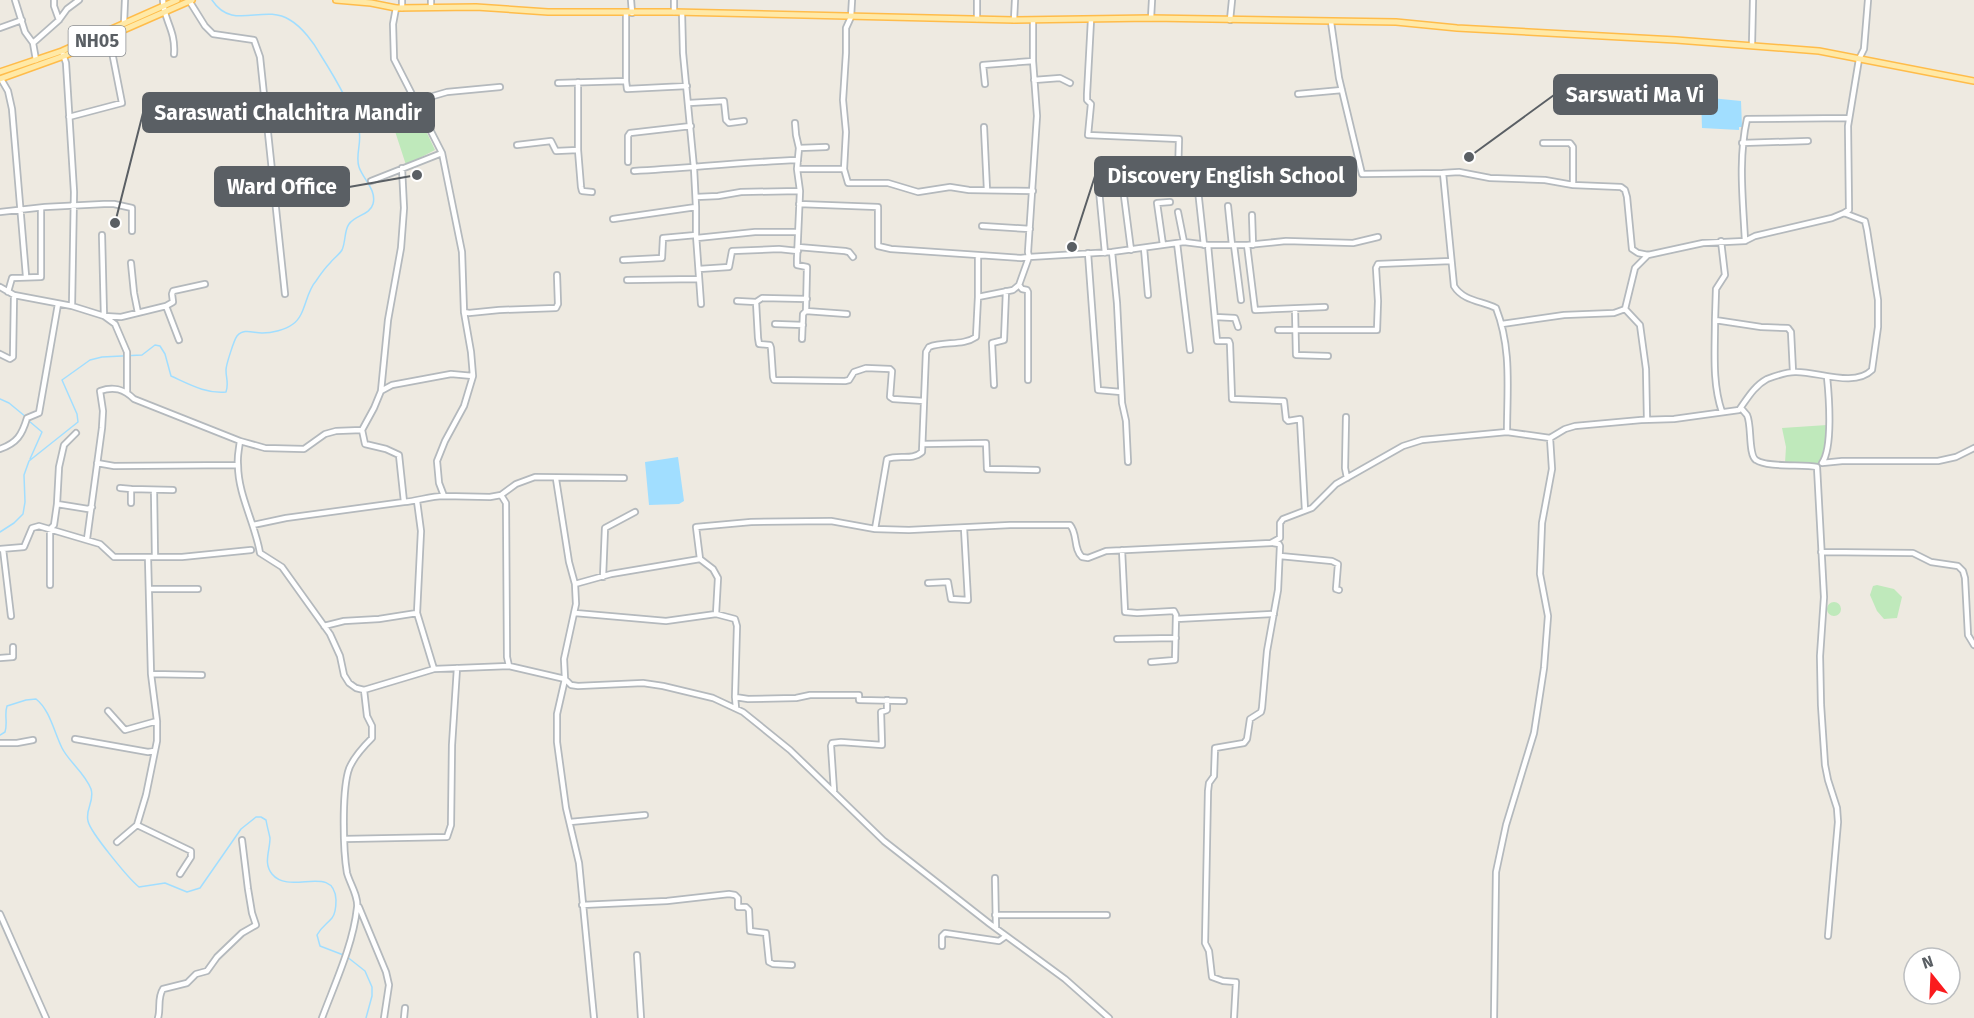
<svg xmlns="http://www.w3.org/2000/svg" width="1974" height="1018" viewBox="0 0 1974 1018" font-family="'Fira Sans',sans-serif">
	<rect width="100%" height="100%" fill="#eeeae1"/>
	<path fill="#bfe9bb" d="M418,114L435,150L406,165L392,122Z
		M1827,425L1824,453L1818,463H1785L1786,447L1782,428Z
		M1877,585L1894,589L1902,597L1897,618L1884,619L1877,611L1870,595L1873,586Z
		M1827 609a7 7 0 1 1 14 0a7 7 0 1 1-14 0Z"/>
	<path fill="#a1deff" d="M1701,97L1741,101L1742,127H1739V130L1702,128Z
		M678,457L684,501L679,504L649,505L645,462Z"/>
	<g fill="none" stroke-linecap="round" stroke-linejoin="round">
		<path stroke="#a1deff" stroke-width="1.5" d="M0,399L9,403L26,417
			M29,421L42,432L30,459
			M0,532L14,523L23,514L25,502L24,475L29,461L78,422L77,414L62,380L90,360L102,357L142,355L155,345L160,346L165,354L171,376C189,384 206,394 226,392C229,383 226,379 226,370C226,365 234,340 237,336C244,328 253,333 262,333C272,333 285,330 293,324C306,315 305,293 316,281C320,275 325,268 330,263C334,258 339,255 342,250C346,241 344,231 349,224C355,215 370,215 373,204C377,190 363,179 359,167C355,156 362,142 359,131C352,106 334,76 320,54C314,43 302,27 290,20C263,3 233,32 212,0
			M0,735L5,732C8,723 4,715 7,706L26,700L36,699C50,710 54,732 62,748C69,762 85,773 91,789C95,801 85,809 88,821C90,832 129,879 139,887L165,883L187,892L200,888L241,829L256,817H261L266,820C267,826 269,833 270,838C270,851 263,863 272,874C290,896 334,863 336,900C336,905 336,913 332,918C327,924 322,926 317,935L320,946L346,956L365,971L372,987V996L366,1018"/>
		<defs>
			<path id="minor" d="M15,0L25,32L33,43L36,60
				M54,0V6L59,20
				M163,0C163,19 176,30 174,54
				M402,0V8
				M631,0L632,13
				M674,0V12
				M190,2L205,26L213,34L254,40L260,57L285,294
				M431,7V0
				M396,8L393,24L394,59L442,153L462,252L464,312L471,352L473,376L464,406L445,441L437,461L439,483L444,496L490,497L501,495L506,503L507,657L509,666L565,679L571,685L578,686L643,683L663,686L713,698L743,712L790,750L884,841L990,924L1065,979L1109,1018
				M682,13L683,53L694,168L696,207V235L701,304
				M1151,18L1152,0
				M977,19V0
				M1014,20L1015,0
				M1091,20L1087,94V100L1091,104L1088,135L1179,139L1178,174
				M1230,20L1232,0
				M1331,22L1339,78L1362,174L1443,173L1454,286C1463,301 1482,301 1496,308C1512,349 1507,389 1507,432L1550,438L1552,469L1542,523L1540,574L1548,616L1544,668L1534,733L1506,825L1496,872L1494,1018
				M124,23L125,0
				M0,28L22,20
				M33,43L59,20L67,9L79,0
				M1752,44L1753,0
				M63,54L66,63L74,192L72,306
				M1,79L8,91L12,109L26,276
				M1034,80L1060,78L1070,83
				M626,81L627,89L687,86
				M578,82V150L581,187L582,191L592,192
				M558,83L626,81V13
				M985,84L983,65L1033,61
				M1298,94L1342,90
				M416,101L447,92L500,87
				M689,103L724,101L726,120L729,123L744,121
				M69,117L122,103L112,52L107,37
				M795,123L796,135L799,148
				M984,127L987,190
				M1543,143H1570L1573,147V185
				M1742,143L1808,141
				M517,145L551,141L556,151L578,150
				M628,162V136L630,133L691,126
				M797,169H844L846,132L843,100L846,53V28L851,17L852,0
				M844,169L848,183H888L918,192L950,187L969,190L1033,191
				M634,171C689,168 743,162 798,160
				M1443,173L1459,172L1490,178L1545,180L1573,185L1621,187L1625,190L1627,197L1632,249L1638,253L1648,255L1703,243L1745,241L1755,236L1832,218L1844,213
				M371,181L442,153
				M1123,188L1131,250
				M1099,190L1105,253
				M1198,190L1204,245
				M696,197L718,196L741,192L800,191
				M799,204L878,207V246L891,249L1021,258L1029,257L1112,252L1184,242L1208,245L1217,341H1229L1230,344L1232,399L1284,401L1286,419L1288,421L1300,419L1305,510
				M1228,206L1232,245
				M0,212L45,207L104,204H114L132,208V231
				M1178,212L1184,242
				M1252,215L1253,245
				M613,219L696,207
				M982,226L1030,229
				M102,235L104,316L121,317L166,306L173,302L172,294L173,291L205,284
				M697,238L755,232H797
				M1721,241L1725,275L1716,289L1715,320L1761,327L1788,328L1791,332L1793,372
				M1745,241C1743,200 1738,159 1747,119L1849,118
				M1177,243L1190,350
				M1163,245L1157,203L1170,202
				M1208,245H1247L1286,241L1353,243L1378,237
				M1234,245L1241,300
				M1247,245L1255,310L1325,307
				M798,247L845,251L849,252L853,257
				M1144,248L1148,295
				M1112,252L1117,303L1122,403L1126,421L1128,462
				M1088,253L1098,390L1121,392
				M978,256V297
				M623,260L662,258L663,238L696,235
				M131,263L134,293L138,313
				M699,269L729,267L732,251L779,249L798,251
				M627,280L699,279
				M1019,285L1022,289L1027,290L1028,292V380
				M0,287L14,295L72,306L104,316L115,324L127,352V392
				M8,292L12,278L41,277V208
				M807,299L762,298L756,302L758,338L759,344L770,345L771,348L773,377L774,380L845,381L849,380L854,372L866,368L890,369L892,371L890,397L893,399L924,401
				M737,301L756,302
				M166,306L179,340
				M1295,309L1296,355L1328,356
				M1625,309L1640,325L1646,369L1647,420
				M806,311L847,314
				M464,312L469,313L499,310L556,308L558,304L557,275
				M1215,317L1235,318L1238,327
				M1715,320C1715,351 1712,383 1722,412
				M775,324L803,325
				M1502,324L1564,315L1614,313L1625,309L1635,268L1648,255
				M1278,330H1377L1378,301L1376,268L1378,264L1451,261
				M802,339L803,314L806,311L807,267L797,265V259L800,191L797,169L799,148L826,147
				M0,354L10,359L13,357L14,295
				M1827,377C1829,396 1833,448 1822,463L1842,461H1938L1956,457L1974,448
				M994,385L992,343L1004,340L1006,291
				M381,391L388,320L401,248L404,208L402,168
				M1741,408C1741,408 1746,414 1747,415C1752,425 1748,455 1756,460C1768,468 1803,464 1817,467L1824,597L1820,656L1821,705L1825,765L1828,780L1837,808L1838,822L1828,936
				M1346,417L1345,468L1347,478
				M362,430L365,444L386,449L399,455L404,502C418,501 430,496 444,496
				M1550,438L1565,429L1575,426L1641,420L1674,419L1739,410C1747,399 1754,386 1767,379C1775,376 1786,372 1795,372C1817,371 1854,388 1872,370L1878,327V300L1867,230L1865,221L1844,213L1849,210L1848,126L1859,59L1864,49L1868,0
				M240,441L265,448L304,449L325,434L336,431L362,430L374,408L381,391L392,385L451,374L473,376
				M923,444L986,443L987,469L1037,470
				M0,449C17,443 22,435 27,418L39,413L58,304
				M97,463L114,466L238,465
				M556,479L569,562L575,584L576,604L564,659L565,679L557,714V742L566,808L579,863L594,1018
				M120,488L131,489
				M154,490L155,557
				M501,495L516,484L535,477L624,478
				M417,501L421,531L417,613L434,669
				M131,503V489L173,490
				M57,504L59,467L64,445L76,433
				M253,525L286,518L404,502
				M875,529L887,459C899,454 912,461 922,452L926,352L929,347C944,341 963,346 976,337L978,297L1013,290L1019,285L1029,257L1028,252L1037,116L1033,61V21
				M87,539L102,428L103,411L100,391C114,386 124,389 134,399L240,441C239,449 237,457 238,465C238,495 255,523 260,553L282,567L330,634L340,656L344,675L349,683L356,688L364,690L367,716L372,726V738C363,747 351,760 348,772C342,795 343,850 347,873C350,884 359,897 357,908C353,945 335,983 322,1018
				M0,549L24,547L32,528L39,526L100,544L114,557H182L251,550
				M3,549L11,616
				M1122,550L1125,612L1137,613L1174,611L1176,615L1175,660L1151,662
				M1821,552L1913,553L1931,562L1958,566L1963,571L1965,578L1968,635L1974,645
				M1280,556L1332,561L1338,564L1336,589L1339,590
				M700,559L713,569L718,578L716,614L735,619L737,626L735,697L736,708
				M603,577L605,528L635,512
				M928,583L948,582L951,599L968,600L964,528
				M575,584L611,574L700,559L696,527L751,522L831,521L875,529L909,530L1010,525H1070C1078,534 1073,549 1082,557L1088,558L1106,551L1271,543L1280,538V523L1283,519L1312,508L1336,484L1403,446L1422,440L1507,432
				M50,585V529L54,525L57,504L88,509L92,507
				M149,589H198
				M575,613L666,621L716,614
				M1176,619L1274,614
				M324,626L344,621L379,619L417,613
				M1117,639L1176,638
				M0,658L13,657V647
				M151,674L202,675
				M364,690L434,669L509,666
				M735,697L748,699L796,698L810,695H859V700L904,701
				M108,711L125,730L157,721
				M75,739L148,752L154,751
				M0,743H17L33,740
				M834,791L831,746L832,743L841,742L882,745L881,712L887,710V700
				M570,822L645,815
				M137,825L191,851V857L180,874
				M344,839L447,837L451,825L452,745L457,668
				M117,842L137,825L146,795L157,741V721L151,674L148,558
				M995,878L996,928
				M582,905L667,901L729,894L735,895L738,898V907H746L749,910L750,931L766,933L769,962L773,964L792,965
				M359,907L386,972L389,985L384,1018
				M0,914L46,1018
				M995,915H1107
				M942,946V936L945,933L999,941L1006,936
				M637,955L641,1018
				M158,1018C161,1008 157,998 163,989L187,983L196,974L207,971L217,957L242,933L256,925L252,913L248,889L242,840
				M404,1018L405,1008
				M1234,1018L1236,982L1223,981L1212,977L1209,951L1205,943L1208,791L1209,783L1214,776L1215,748L1244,743L1247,739L1250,719L1261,712L1262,708L1267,651L1278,590L1280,546L1279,544L1273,543"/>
			<path id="major" d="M336,0L371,3L396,8L476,7L548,12H674L1014,20L1151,18L1396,22L1457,28L1676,40L1819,51L1974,81
				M0,72L62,51L177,0
				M0,79L64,56L192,0"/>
		</defs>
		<use href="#minor" stroke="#b4b9bd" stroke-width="8"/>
		<use href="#major" stroke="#ffbc4a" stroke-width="8"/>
		<use href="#minor" stroke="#fff" stroke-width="4.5"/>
		<use href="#major" stroke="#ffe9a6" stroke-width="5"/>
	</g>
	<g text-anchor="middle" stroke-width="5" stroke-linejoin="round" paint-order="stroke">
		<rect fill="#fff" stroke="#8c8f92" stroke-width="1.5" x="68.5" y="26" width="57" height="30" rx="4.5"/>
		<g font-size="18" font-weight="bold" fill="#5a5f64">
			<text x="97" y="47">NH05</text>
		</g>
	</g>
	<path fill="none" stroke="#5a5f64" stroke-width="2" d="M1469 157L1554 95M115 223L143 113M1072 247L1095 176M417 175L349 187"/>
	<g fill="#5a5f64" stroke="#fff" stroke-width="2">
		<circle cx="1469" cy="157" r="6"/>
		<circle cx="115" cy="223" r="6"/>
		<circle cx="1072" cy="247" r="6"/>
		<circle cx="417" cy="175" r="6"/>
	</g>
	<g fill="#5a5f64" stroke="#5a5f64" stroke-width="2">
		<rect x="1554" y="75" width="163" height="39" rx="6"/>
		<rect x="143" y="93" width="291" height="39" rx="6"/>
		<rect x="1095" y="157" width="261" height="39" rx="6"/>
		<rect x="215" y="167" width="134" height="39" rx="6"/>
	</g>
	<g font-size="21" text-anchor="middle" font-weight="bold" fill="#fff">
		<text x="1635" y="102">Sarswati Ma Vi</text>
		<text x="288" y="120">Saraswati Chalchitra Mandir</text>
		<text x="1226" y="183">Discovery English School</text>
		<text x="282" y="194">Ward Office</text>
	</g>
	<g transform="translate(1932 976) rotate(342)"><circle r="28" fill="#ffffff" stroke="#bdbfc1" stroke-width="1.5"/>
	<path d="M0-4.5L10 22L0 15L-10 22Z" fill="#fa1b1e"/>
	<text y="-9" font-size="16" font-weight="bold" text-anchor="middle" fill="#5a5f64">N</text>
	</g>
</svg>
